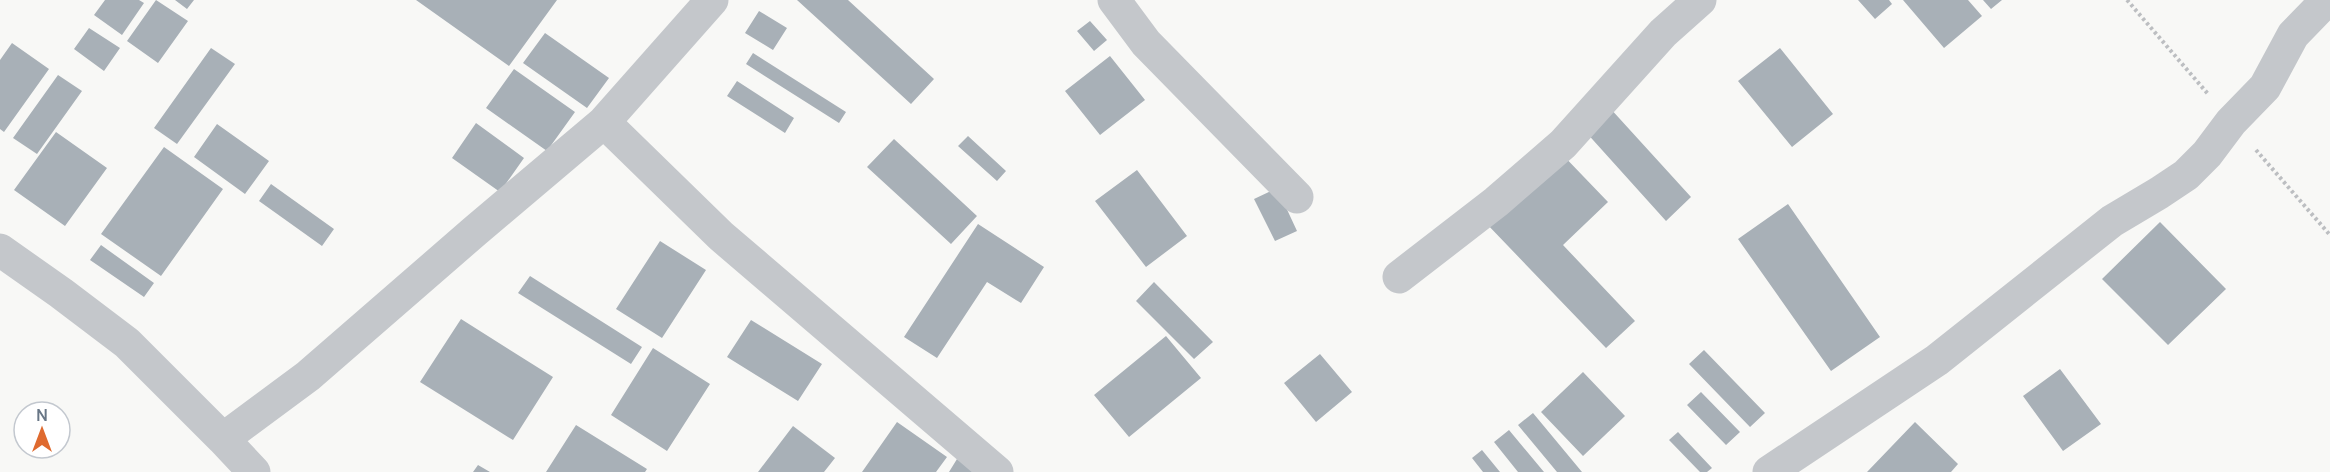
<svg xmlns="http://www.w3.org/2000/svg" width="2330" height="472" viewBox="0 0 2330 472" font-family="Manrope,sans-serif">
	<rect width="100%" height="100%" fill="#f8f8f6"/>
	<path fill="#a8b0b7" d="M105,0H139L144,3L122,35L94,15Z
		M156,0L188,21L158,63L127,41Z
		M175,0H194L187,9Z
		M416,0H557L509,66Z
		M797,0H848L934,79L911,104Z
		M1858,0H1889L1892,4L1875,19Z
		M1903,0H1968L1982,16L1944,48Z
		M1983,0H2002L1991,9Z
		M759,11L787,28L773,50L745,33Z
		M1090,21L1107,40L1094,51L1077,31Z
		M89,28L120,48L104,71L74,49Z
		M545,33L609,78L587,108L523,63Z
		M12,43L49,69L4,132L0,129V60Z
		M211,48L235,64L177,144L154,128Z
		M1780,48L1833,114L1792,147L1738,81Z
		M753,53L846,112L839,123L746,64Z
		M1110,56L1145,100L1100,135L1065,91Z
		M514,69L575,112L547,151L486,108Z
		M58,75L82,91L37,154L13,138Z
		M737,81L794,118L785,133L727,96Z
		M1609,107L1691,197L1666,221L1584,130Z
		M476,123L524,158L500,192L452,158Z
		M217,124L269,161L245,194L194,157Z
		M56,132L107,168L65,226L14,190Z
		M968,136L1006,171L997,181L958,146Z
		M894,139L977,216L951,244L867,167Z
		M164,147L223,189L161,276L101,234Z
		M1558,150L1608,202L1563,245L1635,321L1606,348L1484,221Z
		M1137,170L1187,236L1146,267L1095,201Z
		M271,184L334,229L322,246L259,201Z
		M1277,188L1297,231L1275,241L1254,199Z
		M1788,204L1880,337L1831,371L1738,239Z
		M2160,222L2226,289L2168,345L2102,279Z
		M978,224L1044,267L1021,303L987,282L937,358L904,337Z
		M660,241L706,270L662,338L616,309Z
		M101,245L154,283L144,297L90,260Z
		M530,276L642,347L631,364L518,293Z
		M1154,282L1213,342L1194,359L1136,301Z
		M461,319L553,377L513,440L420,382Z
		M751,320L822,364L798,401L727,357Z
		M1166,336L1201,378L1129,437L1094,395Z
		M653,348L710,384L667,451L611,415Z
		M1704,350L1765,413L1750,427L1689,364Z
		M1320,354L1352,392L1316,422L1284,383Z
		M2060,369L2101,424L2063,451L2023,396Z
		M1583,372L1625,416L1583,456L1541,412Z
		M1701,392L1740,432L1726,445L1687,405Z
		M1533,413L1582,472H1557L1518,425Z
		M897,422L947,457L936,472H862Z
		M1915,422L1958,464L1951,472H1867Z
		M576,425L647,469L645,472H546Z
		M793,426L835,458L824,472H758Z
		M1509,430L1544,472H1518L1494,442Z
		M1678,432L1712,468L1707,472H1700L1669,440Z
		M1482,450L1500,472H1483L1472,458Z
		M957,459L975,472H949Z
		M478,465L490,472H473Z"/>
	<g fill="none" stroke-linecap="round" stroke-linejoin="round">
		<path stroke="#bcbec1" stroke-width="4" stroke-dasharray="3 3" stroke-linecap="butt" d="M2127,0L2208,94
			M2256,150L2330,235"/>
		<path stroke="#c4c7cb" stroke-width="33" d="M1114,0L1146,43L1297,197
			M604,122L721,236L997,472
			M0,250L61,293L127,343L223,439L254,472
			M1399,277L1496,202L1563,144L1663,33L1700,0
			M223,439L308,376L475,231L604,122L712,0
			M1769,472L1937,360L2112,221L2159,193L2186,175L2207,154L2231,122L2265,87L2293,35L2327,0"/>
	</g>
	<g transform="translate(42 430)"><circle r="28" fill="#ffffff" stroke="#c3c8cf" stroke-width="1.5"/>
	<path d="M0-4.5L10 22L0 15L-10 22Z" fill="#df6a2f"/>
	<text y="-9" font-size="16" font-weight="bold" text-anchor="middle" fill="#687686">N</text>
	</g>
</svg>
